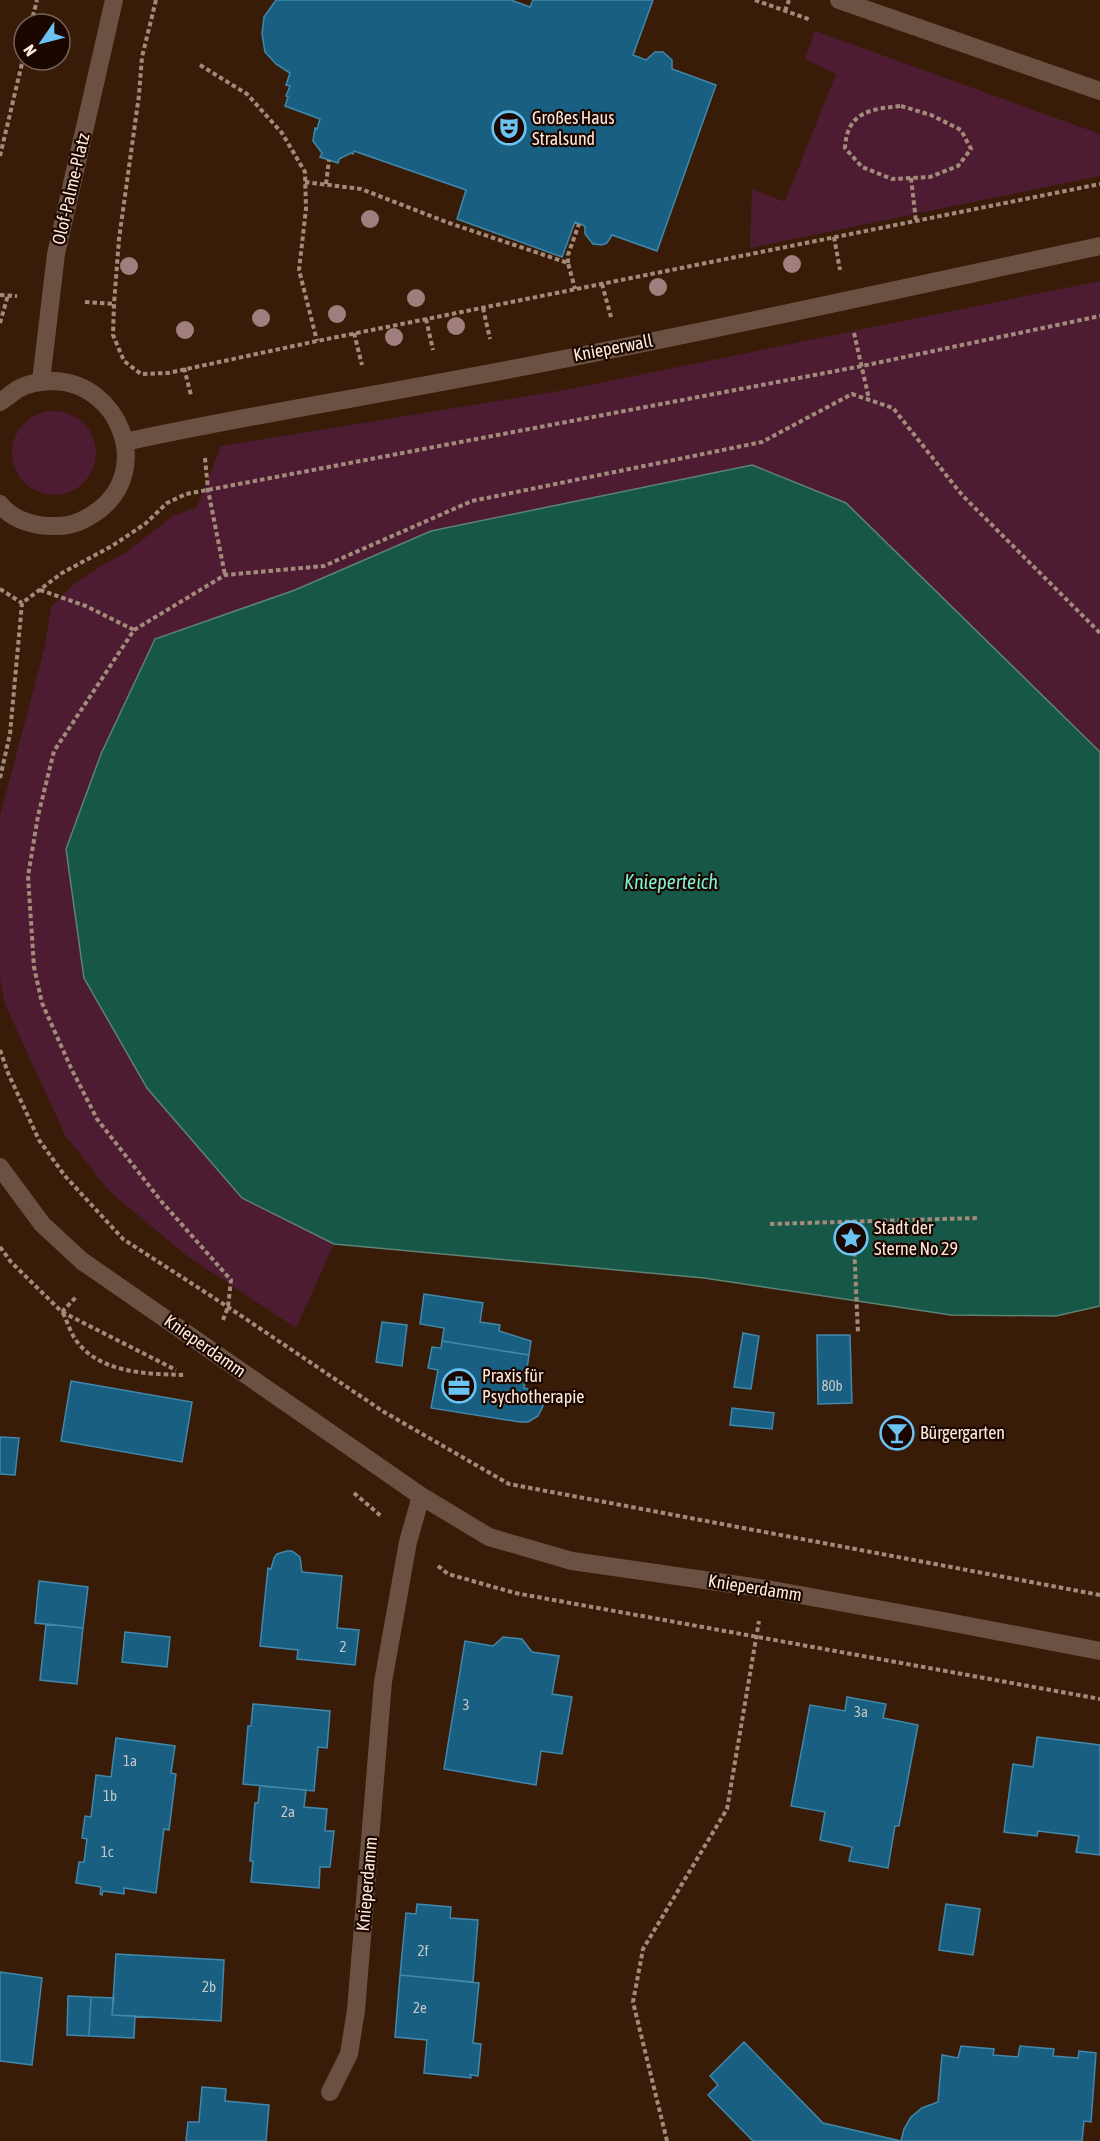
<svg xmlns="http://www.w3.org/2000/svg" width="1100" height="2141" viewBox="0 0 1100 2141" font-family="'Asap Condensed',sans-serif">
	<rect width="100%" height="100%" fill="#391c08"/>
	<path fill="#4d1c32" d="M815,31L1100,134V176L750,248L752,189L785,202L836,74L805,59Z
		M1100,281V752L1039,694L295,590L155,639L242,1198L334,1244L296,1328L186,1255L110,1192L65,1135L5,1004L0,978V816L45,646L51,607L74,584L101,566L125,553L173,516L197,507L221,446L565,390Z
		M12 453a42 42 0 1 1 84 0a42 42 0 1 1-84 0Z"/>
	<path fill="#165748" stroke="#5c8375" stroke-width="1.5" d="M752,465L846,503L1100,752V1306L1056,1316L951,1315L704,1278L334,1244L242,1198L147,1088L84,978L66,849L101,754L155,639L295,590L431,531Z"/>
	<path fill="#185f81" stroke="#4188ad" stroke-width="1.5" d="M276,0H511L530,7L533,0H653L633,55L646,60L655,52H663L672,60V69L716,85L657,251L612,235L607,243L602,245L593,244L585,234V226L575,222L562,257L457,219L466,190L354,151L353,154L351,153L339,159L338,163L320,157L322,153L313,141L315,128L317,129L320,119L285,106L288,97L286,96L290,86L286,85L290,73L276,64L265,52L262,34L264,17Z
		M424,1294L483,1303L480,1322L500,1325L499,1331L531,1341L529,1355L442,1341L444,1328L420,1324Z
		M382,1322L407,1325L402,1366L376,1362Z
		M743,1333L759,1336L751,1389L734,1387Z
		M817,1335H850L852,1403L818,1404Z
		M442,1341L529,1355L524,1388L531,1390L543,1406L538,1416L528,1422H520L431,1408L438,1370L428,1368L432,1347L441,1348Z
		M71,1381L192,1402L182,1462L61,1441Z
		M732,1408L774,1413L772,1429L730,1425Z
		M0,1437L19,1438L15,1475L0,1474Z
		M287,1551H292L300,1557L302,1572L342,1576L337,1628L359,1630L355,1665L297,1659L298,1650L260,1646L268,1568L271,1569L274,1558L277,1554Z
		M39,1581L88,1587L83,1628L35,1623Z
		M46,1624L83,1628L77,1684L40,1680Z
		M125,1632L170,1637L167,1667L122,1662Z
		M503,1637L522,1639L532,1652L559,1656L552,1694L572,1697L562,1754L541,1751L536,1785L444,1769L465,1641L493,1646Z
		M847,1697L886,1704L883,1718L918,1725L899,1826H895L888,1868L849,1861L852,1847L820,1840L825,1812L791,1806L810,1705L845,1711Z
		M253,1704L330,1711L327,1748L318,1747L314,1791L243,1784L248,1726H251Z
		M1037,1737L1100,1745V1855L1076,1852L1079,1836L1038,1831L1037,1836L1004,1832L1013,1764L1033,1767Z
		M116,1738L175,1746L171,1773L176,1774L169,1830L164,1829L156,1893L124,1888V1894L103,1891L102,1895L100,1894L101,1887L76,1883L79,1862H84L87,1839L82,1838L85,1816L91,1817L96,1775L111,1777Z
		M260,1786L306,1790L304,1807L327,1809L325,1831H334L330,1867H320L319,1888L251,1882L253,1861H250L255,1803H258Z
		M417,1904L451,1907L450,1918L478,1920L473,1982L400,1975L406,1913L416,1914Z
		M946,1904L980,1909L973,1955L939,1950Z
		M116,1954L224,1960L221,2021L112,2015Z
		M0,1972L42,1978L32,2065L0,2061Z
		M400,1975L479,1983L473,2043L481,2044L478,2076L470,2075L471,2078L424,2073L427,2040L395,2037Z
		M68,1996L91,1997L89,2036L67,2035Z
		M91,1997L114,1998L112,2015L135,2016L134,2038L89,2036Z
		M744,2042L823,2123L901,2141L904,2129L911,2117L922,2108L938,2102L942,2055L958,2058L961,2046L994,2049L993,2055L1018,2057L1020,2046L1054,2049L1053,2056L1078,2058L1079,2051L1096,2053L1091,2122L1084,2121L1082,2141H753L708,2095L718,2085L710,2076Z
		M202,2087L226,2089L225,2101L269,2105L266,2141H186L188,2122H199Z"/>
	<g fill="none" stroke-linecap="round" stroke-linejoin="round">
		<path stroke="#a38b7b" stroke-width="4" stroke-dasharray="4.5 3" stroke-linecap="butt" d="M156,0L142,57L139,95L119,239L114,304L113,335L124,361L141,374L168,373L317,341L1100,184
			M755,0L811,20
			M785,11L789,0
			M31,24L37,0
			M200,65L247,94L282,133L305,172L306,209L299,270L317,341
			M901,106L931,115L961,130L971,149L958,166L930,177L892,179L862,167L845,148C847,112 870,109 901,106Z
			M0,156L24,55
			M911,178L916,221
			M305,182L361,189L449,223L568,263L575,289
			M326,184L329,160
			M834,237L840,270
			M568,263V255L579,224
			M602,284L611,317
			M0,295L17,296
			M85,302L114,304
			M483,308L490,339
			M426,319L433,350
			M0,323L8,295
			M354,333L362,365
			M854,333L869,399
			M184,368L191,395
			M205,458L208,490L225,575
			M0,589L22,603
			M40,590L86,606L134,630
			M0,778L10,734L22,603L62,573L112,546L145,524L167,503L186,494L862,366L1100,316
			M0,1050L8,1073L39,1140L65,1176L123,1239L228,1307L384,1412L509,1484L1100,1595
			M853,1222L858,1333
			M770,1224L977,1218
			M0,1247L11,1262L62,1312L176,1370
			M62,1312L76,1297
			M63,1313C67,1321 70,1331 75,1339C99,1374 148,1374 186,1375
			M223,1320L228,1307L231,1280L161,1201L97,1119L71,1068L42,1003L34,967L28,876L38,816L54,751L134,630L225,575L324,566L472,501L762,442L852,394L893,408L962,495L1100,633
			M354,1493L381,1516
			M438,1566L448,1574L515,1593L1100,1699
			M667,2141L633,2002L643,1949L727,1809L759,1621"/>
		<path stroke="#6a5141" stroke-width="18" d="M839,0L1100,91
			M41,381L56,254L114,0
			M0,402C6,398 12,393 18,389C29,383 42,381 54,381C119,383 153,469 99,510C87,519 73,526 58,526C37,527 13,521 0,504
			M125,442C239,417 354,399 469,377C680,338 890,291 1100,246
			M0,1167L42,1224L82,1261L421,1496L489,1537L572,1561L767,1589L938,1620L1100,1651
			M330,2092L349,2054L356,2010L383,1682L408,1542L421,1496"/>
	</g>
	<g fill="#a07e7d">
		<circle cx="370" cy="219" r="9"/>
		<circle cx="792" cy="264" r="9"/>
		<circle cx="129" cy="266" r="9"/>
		<circle cx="658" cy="287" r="9"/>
		<circle cx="416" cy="298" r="9"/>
		<circle cx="337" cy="314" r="9"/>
		<circle cx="261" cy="318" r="9"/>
		<circle cx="456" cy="326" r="9"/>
		<circle cx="185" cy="330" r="9"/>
		<circle cx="394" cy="337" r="9"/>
	</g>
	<defs>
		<symbol id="theatre-ring" viewBox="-11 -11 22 22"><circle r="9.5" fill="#1c0700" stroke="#6bc3f2" stroke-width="1.5"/><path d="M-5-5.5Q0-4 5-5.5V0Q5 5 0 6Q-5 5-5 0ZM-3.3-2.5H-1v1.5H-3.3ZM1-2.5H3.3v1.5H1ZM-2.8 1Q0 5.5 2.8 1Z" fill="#6bc3f2"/></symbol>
		<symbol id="sight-ring" viewBox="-11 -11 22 22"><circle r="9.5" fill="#1c0700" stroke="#6bc3f2" stroke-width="1.5"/><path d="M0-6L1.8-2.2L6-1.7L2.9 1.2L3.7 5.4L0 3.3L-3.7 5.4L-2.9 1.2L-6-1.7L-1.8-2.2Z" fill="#6bc3f2"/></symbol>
		<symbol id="office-ring" viewBox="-11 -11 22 22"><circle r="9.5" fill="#1c0700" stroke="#6bc3f2" stroke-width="1.5"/><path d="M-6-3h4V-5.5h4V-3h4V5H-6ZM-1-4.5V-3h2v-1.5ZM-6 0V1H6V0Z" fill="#6bc3f2"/></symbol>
		<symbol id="bar-ring" viewBox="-11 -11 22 22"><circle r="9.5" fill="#1c0700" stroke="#6bc3f2" stroke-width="1.5"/><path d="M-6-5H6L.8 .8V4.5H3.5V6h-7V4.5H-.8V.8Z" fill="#6bc3f2"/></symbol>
	</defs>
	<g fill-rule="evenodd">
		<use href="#theatre-ring" x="490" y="109" width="38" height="38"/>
		<use href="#sight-ring" x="832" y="1219" width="38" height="38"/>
		<use href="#office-ring" x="440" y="1367" width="38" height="38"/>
		<use href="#bar-ring" x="878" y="1414" width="38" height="38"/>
	</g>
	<g text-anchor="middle" stroke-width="4.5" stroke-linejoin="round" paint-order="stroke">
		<g font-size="15" fill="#c4c7c6">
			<text x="832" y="1391">80b</text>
			<text x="343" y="1652">2</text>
			<text x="466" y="1710">3</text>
			<text x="861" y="1717">3a</text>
			<text x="130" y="1766">1a</text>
			<text x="110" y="1801">1b</text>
			<text x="288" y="1817">2a</text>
			<text x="107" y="1857">1c</text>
			<text x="423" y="1956">2f</text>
			<text x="209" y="1992">2b</text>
			<text x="420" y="2013">2e</text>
		</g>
		<g font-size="18" fill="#feeadd" stroke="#1c0700" text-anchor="start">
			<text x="532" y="124">Großes Haus<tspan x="532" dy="21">Stralsund</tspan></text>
			<text x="874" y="1234">Stadt der<tspan x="874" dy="21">Sterne No 29</tspan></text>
			<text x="482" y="1382">Praxis für<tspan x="482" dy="21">Psychotherapie</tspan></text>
			<text x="920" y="1439">Bürgergarten</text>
		</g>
		<g font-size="18" fill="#feeadd" stroke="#1c0700">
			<text transform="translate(71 189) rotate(-77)" y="6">Olof-Palme-Platz</text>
			<text transform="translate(613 348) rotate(-11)" y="6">Knieperwall</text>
			<text transform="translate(205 1346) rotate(35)" y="6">Knieperdamm</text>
			<text transform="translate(755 1588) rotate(9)" y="6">Knieperdamm</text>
			<text transform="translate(367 1884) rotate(-85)" y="6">Knieperdamm</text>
		</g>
		<g font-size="20" font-style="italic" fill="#7cf1d2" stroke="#1c0700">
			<text x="671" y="889">Knieperteich</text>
		</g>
	</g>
	<g transform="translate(42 42) rotate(235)"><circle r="28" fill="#1c0700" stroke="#766258" stroke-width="1.5"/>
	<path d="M0-4.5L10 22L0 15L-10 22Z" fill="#6bc3f2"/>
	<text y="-9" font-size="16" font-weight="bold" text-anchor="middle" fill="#feeadd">N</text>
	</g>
</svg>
